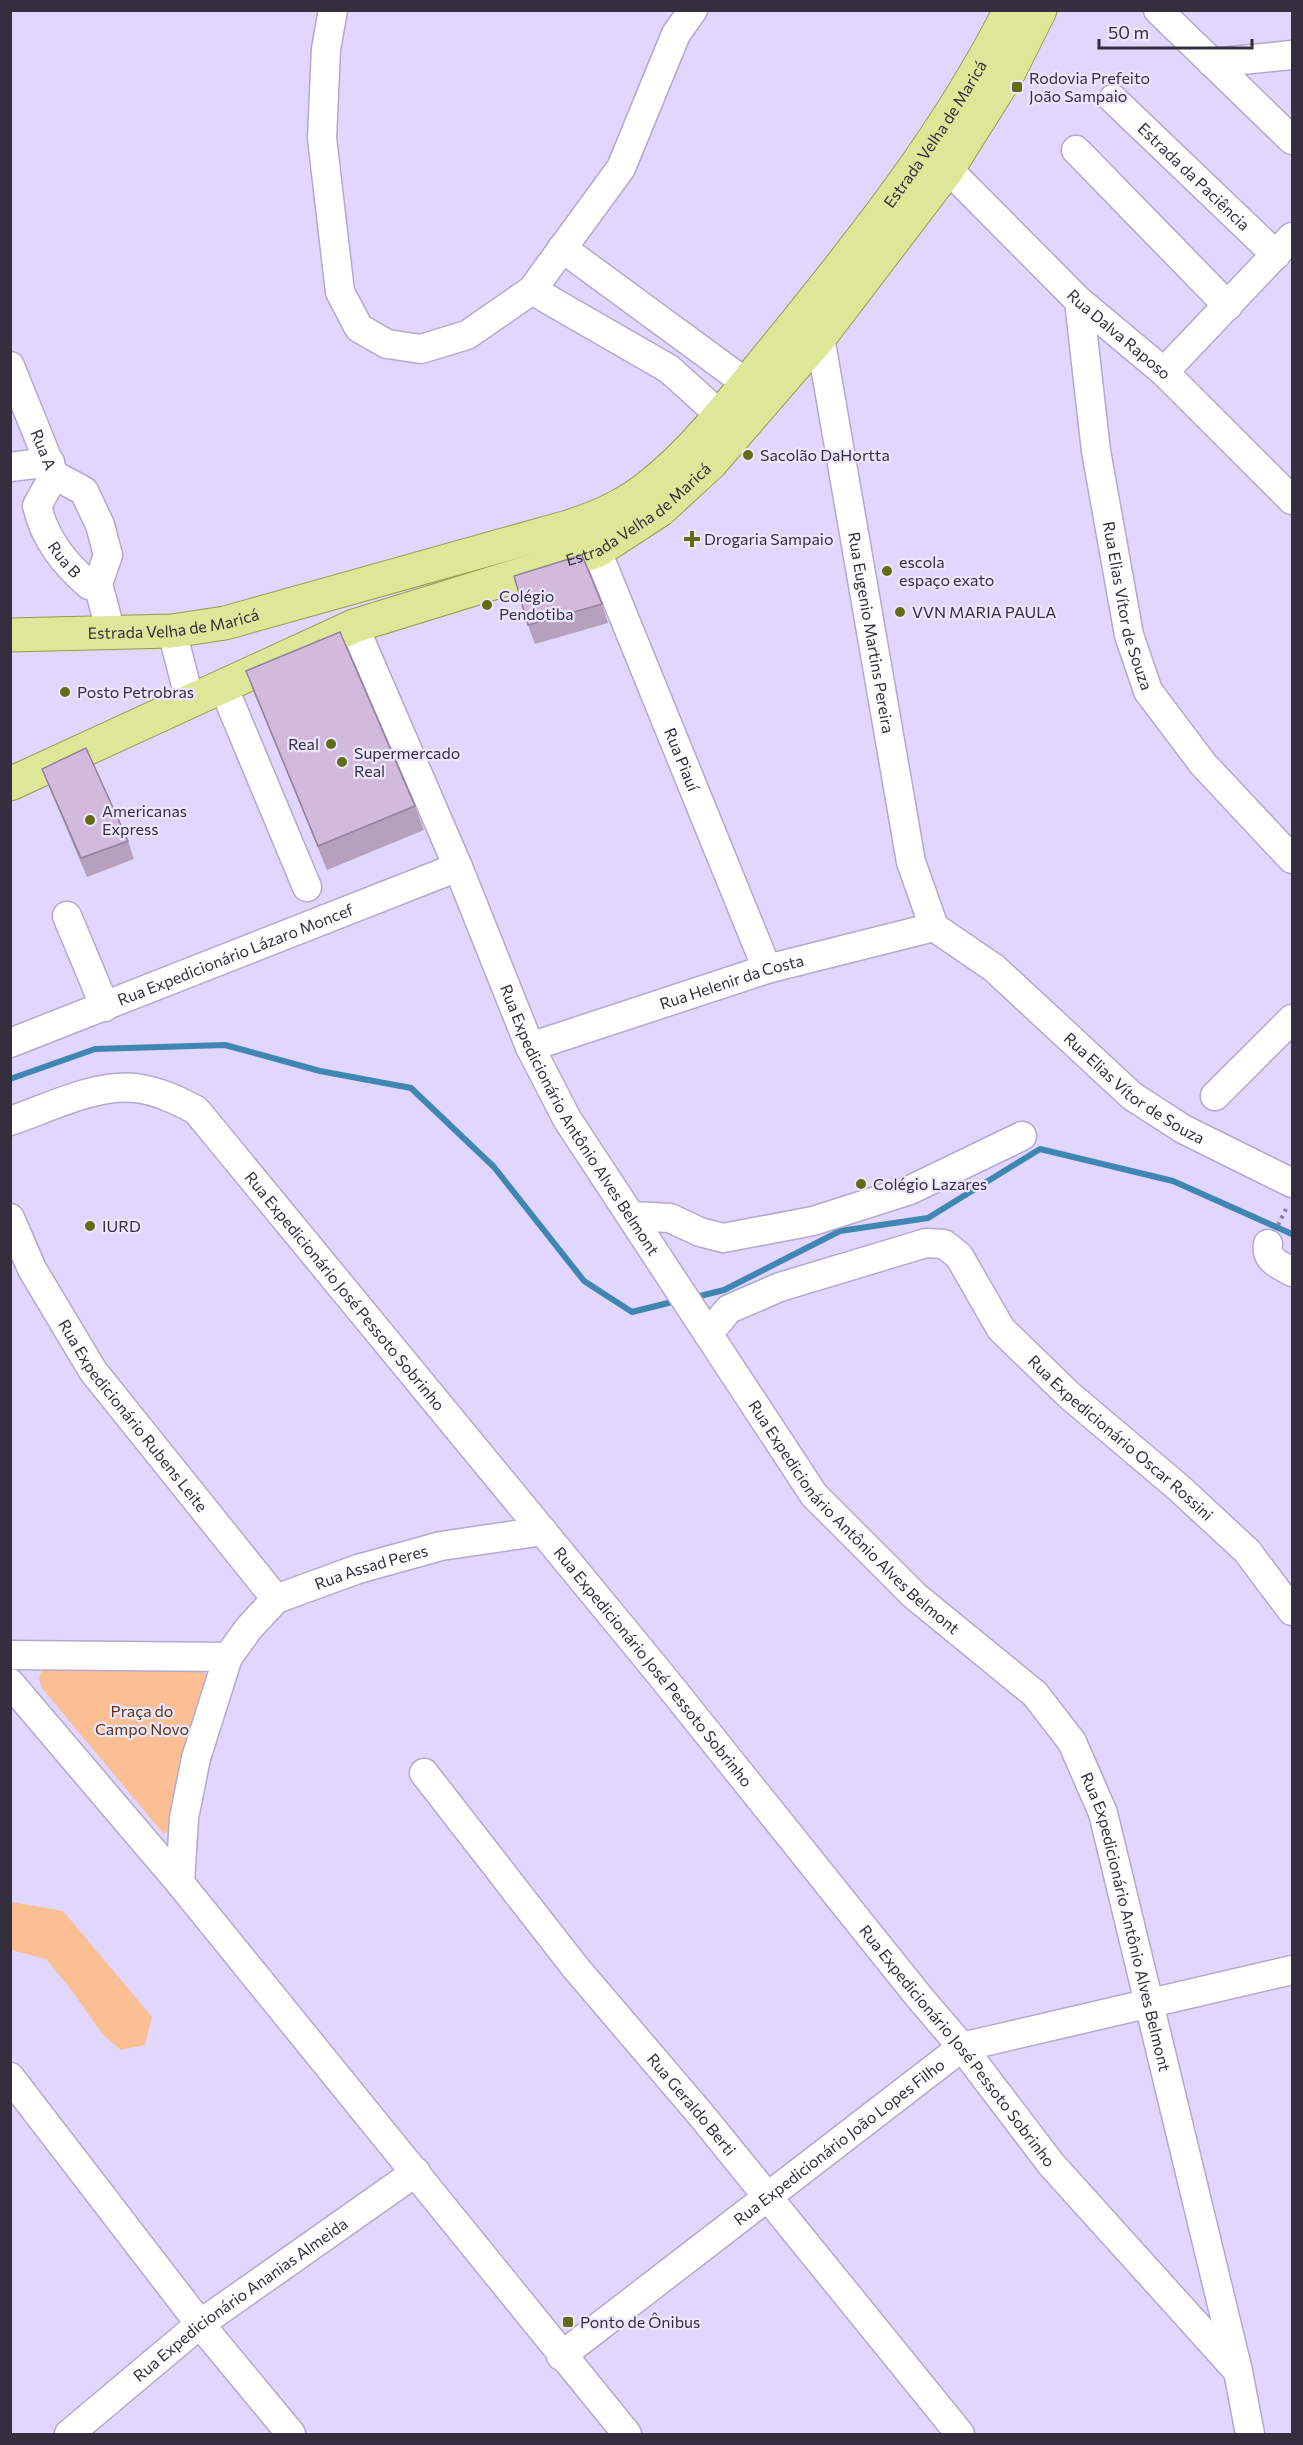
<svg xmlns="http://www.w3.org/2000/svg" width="1303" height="2445" viewBox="0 0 1303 2445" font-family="Commissioner,sans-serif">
	<rect width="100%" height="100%" fill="#e0d6fe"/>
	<path fill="#fcbf94" d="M43,1668L200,1669L211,1680L171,1832L163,1833L41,1687L39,1677Z
		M11,1902L63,1911L152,2017L145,2045L121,2050L103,2035L73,1992L46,1959L11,1950Z"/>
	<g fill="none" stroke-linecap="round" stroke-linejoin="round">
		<path stroke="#4086b2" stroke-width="6" d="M10,1079L95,1049L225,1045L320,1071L411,1088L494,1167L584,1281L632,1312L676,1301
			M692,1298L724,1290L840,1231L928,1218L1040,1149L1173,1181L1292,1234"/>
		<defs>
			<g id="minor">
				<path d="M333,10L326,49L322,138L340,292L359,328L387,344L421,349L467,335L532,290L621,168L676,34L693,10"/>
				<path d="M1158,10L1292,140"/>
				<path d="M1212,63L1292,55"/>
				<path id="s1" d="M1113,99L1276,255"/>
				<path d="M1076,150L1228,306"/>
				<path id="s2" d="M948,169L1079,301L1164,372L1292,500"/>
				<path d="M562,248L746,383"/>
				<path d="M532,290L669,369L720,415"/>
				<path id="s3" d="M1079,301L1096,451L1129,635L1148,691L1203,764L1292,859"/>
				<path id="s4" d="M820,337L911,862L934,927"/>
				<path id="s5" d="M10,366L54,475L84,491L100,525L108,555L98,584"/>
				<path d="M1164,372L1292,237"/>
				<path d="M10,467L50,462"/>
				<path id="s6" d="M54,475L37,506C45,539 63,562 89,585L98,584"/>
				<path id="s7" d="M597,551L767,969"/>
				<path d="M98,584L111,633"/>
				<path id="s8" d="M354,626L458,867L530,1047L567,1119L814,1495L915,1596L1035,1694L1072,1742L1103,1813L1238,2371L1250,2434"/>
				<path d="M172,631L190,701"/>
				<path d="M223,686L307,887"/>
				<path d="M67,916L105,1007"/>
				<path id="s9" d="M934,927L994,968L1132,1096L1183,1129L1292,1183"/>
				<path id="s10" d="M10,1043L458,867"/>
				<path id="s11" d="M530,1047L767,969L934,927"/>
				<path d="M1215,1096L1292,1019"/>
				<path id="s12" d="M10,1121C49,1108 94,1084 136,1088C158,1091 177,1100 196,1110L661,1675L920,1998L962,2047L1051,2164L1236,2369"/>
				<path d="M632,1216L670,1218L700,1232L723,1238L813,1221L910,1190L1022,1136"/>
				<path id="s13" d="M10,1218L32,1269L93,1371L276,1599"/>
				<path d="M1268,1244C1265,1261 1281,1265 1292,1272"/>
				<path id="s14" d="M708,1334L729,1309L780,1287L926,1243L944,1244L959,1256L1001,1329L1069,1395L1179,1488L1247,1551L1292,1611"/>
				<path id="s15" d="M10,1655L228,1657L249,1628L276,1599L358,1569L441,1546L543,1531"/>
				<path d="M10,1683L180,1883L627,2434"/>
				<path id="s16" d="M424,1773L575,1967L702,2116L960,2434"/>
				<path d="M180,1883L184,1818L196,1758L228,1657"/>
				<path d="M10,2077L200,2324L291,2434"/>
				<path id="s17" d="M561,2356L962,2047L1292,1970"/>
				<path id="s18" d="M69,2434L200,2324L416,2172"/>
			</g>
			<g id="major">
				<path id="s19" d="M10,635L172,631L225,623L568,527C599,517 627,505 652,484C700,445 738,393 777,346C863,240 949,132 1010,10"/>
				<path id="s20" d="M10,784L354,626L597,551L660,510L711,463L820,337L948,169L1009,72L1040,10"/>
			</g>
		</defs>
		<use href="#minor" stroke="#b3a9cf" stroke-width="31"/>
		<use href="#major" stroke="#929e4b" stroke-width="35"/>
		<path stroke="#88819d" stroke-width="4" stroke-dasharray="3 4.5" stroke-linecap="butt" d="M1278,1225L1288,1205"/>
		<use href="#minor" stroke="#fff" stroke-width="28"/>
		<use href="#major" stroke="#dce897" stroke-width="33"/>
	</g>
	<path fill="#b5a0be" d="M602,604L608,623L535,644L528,625Z
		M246,671L415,806L424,830L327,870L255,695Z
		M42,769L128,841L134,859L87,877L49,787Z"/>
	<path fill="#d3badd" stroke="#94829b" stroke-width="1.5" d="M582,555L602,604L528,625L514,576Z
		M340,632L415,806L318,846L246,671Z
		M86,748L128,841L81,858L42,769Z"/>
	<g fill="#616c14" stroke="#ece6fe" stroke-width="2">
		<rect x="1011" y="81" width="12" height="12" rx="3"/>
		<circle cx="748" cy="455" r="6"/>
		<path d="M689 530h6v6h6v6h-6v6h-6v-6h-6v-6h6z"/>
		<circle cx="887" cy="571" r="6"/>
		<circle cx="487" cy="605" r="6"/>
		<circle cx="900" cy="612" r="6"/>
		<circle cx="65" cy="692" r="6"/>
		<circle cx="331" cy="744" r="6"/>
		<circle cx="342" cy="762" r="6"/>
		<circle cx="90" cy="820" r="6"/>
		<circle cx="861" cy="1184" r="6"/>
		<circle cx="90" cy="1226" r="6"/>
		<rect x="562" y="2316" width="12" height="12" rx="3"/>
	</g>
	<g text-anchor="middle" stroke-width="4.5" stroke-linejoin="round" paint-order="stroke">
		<g font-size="16" fill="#332f3e" stroke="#ece6fe" text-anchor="start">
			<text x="1029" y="84">Rodovia Prefeito<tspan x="1029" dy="18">João Sampaio</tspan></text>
			<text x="760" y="461">Sacolão DaHortta</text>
			<text x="704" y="545">Drogaria Sampaio</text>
			<text x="899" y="568">escola<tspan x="899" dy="18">espaço exato</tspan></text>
			<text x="499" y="602">Colégio<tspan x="499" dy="18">Pendotiba</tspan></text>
			<text x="912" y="618">VVN MARIA PAULA</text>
			<text x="77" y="698">Posto Petrobras</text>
			<text x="319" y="750" text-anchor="end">Real</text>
			<text x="354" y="759">Supermercado<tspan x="354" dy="18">Real</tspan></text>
			<text x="102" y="817">Americanas<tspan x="102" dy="18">Express</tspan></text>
			<text x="873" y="1190">Colégio Lazares</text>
			<text x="102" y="1232">IURD</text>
			<text x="580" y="2328">Ponto de Ônibus</text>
		</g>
		<g font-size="16" fill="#332f3e" stroke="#ece6fe">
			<text dy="6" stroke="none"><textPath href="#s19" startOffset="1118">Estrada Velha de Maricá</textPath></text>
			<text dy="6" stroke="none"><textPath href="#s1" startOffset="112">Estrada da Paciência</textPath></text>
			<text dy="6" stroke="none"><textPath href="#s2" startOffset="238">Rua Dalva Raposo</textPath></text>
			<text dy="6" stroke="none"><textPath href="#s5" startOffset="90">Rua A</textPath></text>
			<text dy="6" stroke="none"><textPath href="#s20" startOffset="687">Estrada Velha de Maricá</textPath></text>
			<text dy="6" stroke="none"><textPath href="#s6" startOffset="96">Rua B</textPath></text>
			<text dy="6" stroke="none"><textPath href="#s3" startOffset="309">Rua Elias Vítor de Souza</textPath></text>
			<text dy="6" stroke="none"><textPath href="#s19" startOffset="164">Estrada Velha de Maricá</textPath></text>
			<text dy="6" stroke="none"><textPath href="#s4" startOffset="300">Rua Eugenio Martins Pereira</textPath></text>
			<text dy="6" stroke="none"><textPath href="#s7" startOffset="225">Rua Piauí</textPath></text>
			<text dy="6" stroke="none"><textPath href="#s10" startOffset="242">Rua Expedicionário Lázaro Moncef</textPath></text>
			<text dy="6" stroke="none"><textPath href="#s11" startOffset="212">Rua Helenir da Costa</textPath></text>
			<text dy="6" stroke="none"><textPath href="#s9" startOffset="258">Rua Elias Vítor de Souza</textPath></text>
			<text dy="6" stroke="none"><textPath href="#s8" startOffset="544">Rua Expedicionário Antônio Alves Belmont</textPath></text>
			<text dy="6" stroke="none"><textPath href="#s12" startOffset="430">Rua Expedicionário José Pessoto Sobrinho</textPath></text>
			<text dy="6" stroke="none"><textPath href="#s13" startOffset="234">Rua Expedicionário Rubens Leite</textPath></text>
			<text dy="6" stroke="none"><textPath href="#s14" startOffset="524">Rua Expedicionário Oscar Rossini</textPath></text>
			<text dy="6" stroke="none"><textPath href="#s8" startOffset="1030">Rua Expedicionário Antônio Alves Belmont</textPath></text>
			<text dy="6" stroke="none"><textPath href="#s15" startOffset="394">Rua Assad Peres</textPath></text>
			<text dy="6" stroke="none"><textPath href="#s12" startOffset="916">Rua Expedicionário José Pessoto Sobrinho</textPath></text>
			<text dy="6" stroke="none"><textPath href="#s8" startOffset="1534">Rua Expedicionário Antônio Alves Belmont</textPath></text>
			<text dy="6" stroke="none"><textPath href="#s12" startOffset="1402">Rua Expedicionário José Pessoto Sobrinho</textPath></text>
			<text dy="6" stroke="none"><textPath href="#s16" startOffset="426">Rua Geraldo Berti</textPath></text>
			<text dy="6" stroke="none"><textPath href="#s17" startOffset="351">Rua Expedicionário João Lopes Filho</textPath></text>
			<text dy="6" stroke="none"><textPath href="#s18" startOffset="218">Rua Expedicionário Ananias Almeida</textPath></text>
		</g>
		<g font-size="16" fill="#5d3413" stroke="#ece6fe">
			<text x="142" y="1717">Praça do<tspan x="142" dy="18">Campo Novo</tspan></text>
		</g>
	</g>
	<rect width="1303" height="2445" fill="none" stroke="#332f3e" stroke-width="24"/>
	<path d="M1099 39v9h153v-9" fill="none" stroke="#332f3e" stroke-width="3"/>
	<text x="1108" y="39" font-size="18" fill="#332f3e" stroke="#ece6fe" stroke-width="4.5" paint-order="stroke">50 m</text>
</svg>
